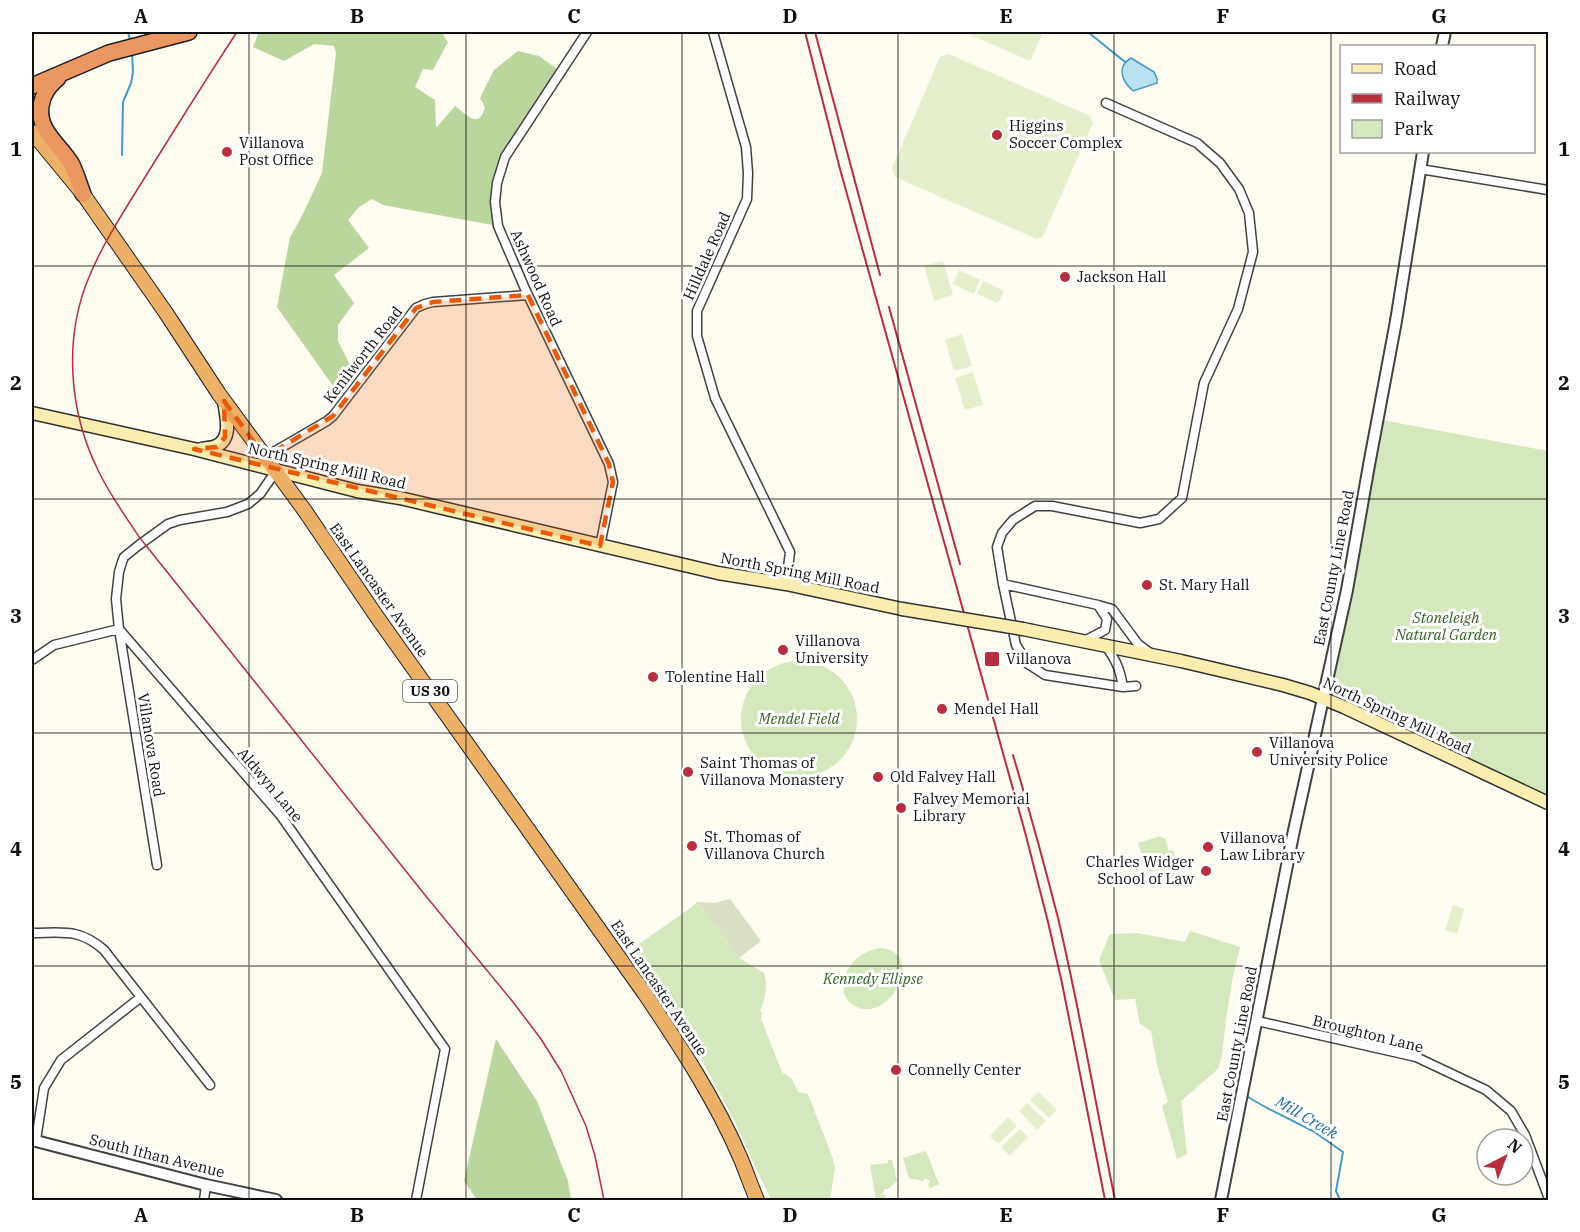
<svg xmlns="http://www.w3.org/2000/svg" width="1580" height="1232" viewBox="0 0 1580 1232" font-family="'IBM Plex Serif',serif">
	<rect width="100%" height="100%" fill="#fefbf1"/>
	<path fill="#d5e7bc" d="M1382,420L1548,451V796L1331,695L1342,629Z
		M741 719a58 58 0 1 1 116 0a58 58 0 1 1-116 0Z
		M1161,836L1162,838H1165L1169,851L1173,850L1180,877L1160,882L1157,870L1149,872L1148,868L1146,869L1138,843Z
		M697,902L739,958L764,973C768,987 765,998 760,1012H762L761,1019L782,1072L792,1079L798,1092L808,1094L833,1159L835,1168L830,1200H771L733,1118L699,1055L638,966L636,946L692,907Z
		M1190,931L1240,947L1232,981L1226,1019L1222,1055L1218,1069L1181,1101L1187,1154L1177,1159L1162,1106L1168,1102L1158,1069L1151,1031L1140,1024L1135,999L1115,1000L1099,960L1110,934L1137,933L1185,942Z
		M880,948C930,952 887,1028 853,1005C837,995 843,972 855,960C862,953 870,950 880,948Z
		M926,1151L939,1184L930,1188L928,1184L930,1181L925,1178L923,1181L909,1178L903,1158Z
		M888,1160H892L897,1181L888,1189H885L882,1194L886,1195C884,1200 881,1201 876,1200L870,1165L888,1163Z"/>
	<path fill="#bbd69d" d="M259,32H442L445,38L448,42L433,70L423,69L415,87L435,100L436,128L455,106C465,113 479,131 485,107L480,98L494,70L518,51L539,56L560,71L505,157L497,183L498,226L383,205L372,199L359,207L348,220L369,248L334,275L354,303L338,325V341L352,369L338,393L277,307L290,237L301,218L322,173L336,53L334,46L314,44L284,61L253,47Z
		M496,1039L537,1101L568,1181L571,1200H477L464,1181Z"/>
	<path fill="#d8dfc3" d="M730,899L761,941L739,958L697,902L714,903Z"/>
	<path fill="#e5efce" d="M964,32H1043L1030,61Z
		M949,54L1090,116L1093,123L1043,236L1037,239L895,177L892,168L940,57Z
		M943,261L953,295L934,301L924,266Z
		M959,270L980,280L974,294L953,284Z
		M983,281L1004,291L998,303L977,294Z
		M962,334L972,366L954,371L945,340Z
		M973,372L983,405L965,410L955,378Z
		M1453,905L1464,909L1457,934L1445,930Z
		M1039,1092L1057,1110L1049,1118L1030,1100Z
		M1027,1103L1046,1121L1037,1130L1019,1111Z
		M1008,1117L1017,1126L998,1144L990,1136Z
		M1020,1129L1028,1137L1010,1156L1001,1147Z"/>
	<path fill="#eee9e0" d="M962,788L969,800L956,811L947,799Z"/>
	<path fill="#b9e1f2" stroke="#449ac5" stroke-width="1.5" d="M1131,58L1154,72L1157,79V83L1133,91C1122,81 1116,67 1131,58Z"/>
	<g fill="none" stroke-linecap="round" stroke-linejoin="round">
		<path stroke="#449ac5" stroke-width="2" d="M128,32L130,40
			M1088,32L1125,62
			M122,155L123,102L131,83L133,72L132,52
			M1246,1096L1267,1108L1313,1131L1343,1152L1336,1191L1340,1200"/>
		<defs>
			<path id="minor" d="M587,32L505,157L497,183L495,202L498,226L526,291L609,464L613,482L600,546
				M713,32L746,147L748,173L747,199L697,311V336L715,398L790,552L786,584
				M1106,103L1197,143L1220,163L1239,189L1249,213L1253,252L1238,309L1204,383L1182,498L1159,519L1140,523L1052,506H1035L1013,520L1002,533L997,547L1003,584L1016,645L1028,664L1045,675L1123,687L1136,686
				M1420,169L1548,190
				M265,457L327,421L333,416L416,308L425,304L433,302L528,295
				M1003,584L1098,605L1112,609L1138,644L1150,653
				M119,629L281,816L445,1049L416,1200
				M1084,641L1105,630L1107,619L1098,605
				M1105,645C1116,660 1120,669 1123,687
				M32,660L54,645L119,629
				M157,865L119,629L116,599L119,572L122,562L124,557L139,545L168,524L180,520L227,512L248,504L260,494L276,471
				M32,933C63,933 79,928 104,950L210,1085
				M1257,1021L1416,1057L1486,1090L1511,1111L1525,1135L1548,1196
				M36,1140L44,1088L61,1060L141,997
				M204,1200L206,1185"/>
			<path id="tertiary" d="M1442,46L1445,32
				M32,1140L206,1185L276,1200
				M1221,1200L1293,835L1347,590L1369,465L1396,321L1423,152"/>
			<path id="secondary" d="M32,413L194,449L357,491L400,498L718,573L786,584L902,609
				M201,449C206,448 212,448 216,446C233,439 226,415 224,401
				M1023,629L1181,661L1283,685L1310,693L1344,707L1548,803"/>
			<path id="trunk" d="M32,132L83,194L166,313L219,394L305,511L377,617L645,994C680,1046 715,1099 740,1157C746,1171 751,1186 757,1200"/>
			<path id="motorway" d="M58,78C49,86 43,93 41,106C37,130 59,144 71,163C76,172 79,184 83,194
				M32,86L109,53L189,32"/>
		</defs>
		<use href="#minor" stroke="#424242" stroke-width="11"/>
		<use href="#tertiary" stroke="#424242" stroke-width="14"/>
		<use href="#secondary" stroke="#313131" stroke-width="15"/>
		<use href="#trunk" stroke="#202020" stroke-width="16"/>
		<use href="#motorway" stroke="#202020" stroke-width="18"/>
		<use href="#minor" stroke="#fff" stroke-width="8"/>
		<use href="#tertiary" stroke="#fff" stroke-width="10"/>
		<use href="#secondary" stroke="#faedb0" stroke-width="12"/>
		<use href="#trunk" stroke="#edb069" stroke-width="14"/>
		<use href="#motorway" stroke="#eb9762" stroke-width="15"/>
		<path stroke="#b62f3f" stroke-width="1.5" d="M237,32C206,79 177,126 147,174C126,208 104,241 89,277C63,339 69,413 99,472C110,495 125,516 140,538L425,895L513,1002L541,1039L561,1071L586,1126L595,1156L604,1200"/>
		<path stroke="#b62f3f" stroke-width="2" d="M805,32L840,169L1025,832L1048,922L1062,983L1105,1200
			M815,32L880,275
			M889,307L960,564
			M1013,755C1029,809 1044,863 1058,918C1080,1011 1096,1106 1115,1200"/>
		<defs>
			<path id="secondary-bridge" d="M902,609L1023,629"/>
		</defs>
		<use href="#secondary-bridge" stroke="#313131" stroke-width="15" stroke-linecap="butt"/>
		<use href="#secondary-bridge" stroke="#faedb0" stroke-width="12"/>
	</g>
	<path fill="#e8590c" fill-opacity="0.2" stroke="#e8590c" stroke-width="4.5" stroke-dasharray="12 8" stroke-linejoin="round" d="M528,295L609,464L613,482L600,546L194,449L217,447L225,437L224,401L265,457L333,416L416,308L433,302Z"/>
	<path fill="none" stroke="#0f0f0f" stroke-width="1.5" stroke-opacity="0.55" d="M249,32V1200M466,32V1200M682,32V1200M898,32V1200M1114,32V1200M1331,32V1200M32,266H1548M32,499H1548M32,733H1548M32,966H1548"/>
	<g fill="#b62f3f" stroke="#fff" stroke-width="2">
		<circle cx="997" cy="135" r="6"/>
		<circle cx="227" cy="152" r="6"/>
		<circle cx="1065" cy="277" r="6"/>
		<circle cx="1147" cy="585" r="6"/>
		<circle cx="783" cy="650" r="6"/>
		<rect x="984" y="651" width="16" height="16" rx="3"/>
		<circle cx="653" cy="677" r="6"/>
		<circle cx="942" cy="709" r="6"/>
		<circle cx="1257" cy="752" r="6"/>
		<circle cx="688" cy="772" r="6"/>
		<circle cx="878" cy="777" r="6"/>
		<circle cx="901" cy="808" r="6"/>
		<circle cx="692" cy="846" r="6"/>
		<circle cx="1208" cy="847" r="6"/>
		<circle cx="1206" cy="871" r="6"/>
		<circle cx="896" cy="1070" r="6"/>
	</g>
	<g text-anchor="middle" stroke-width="6" stroke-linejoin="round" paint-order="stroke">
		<rect fill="#fff" stroke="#575757" stroke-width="1.5" x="403" y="680" width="54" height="22" rx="4.5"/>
		<g font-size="14" font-weight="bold" fill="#0f0f0f">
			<text x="430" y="696">US 30</text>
		</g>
		<g font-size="15" fill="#0f0f0f" stroke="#fff" text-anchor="start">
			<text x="1009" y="131">Higgins<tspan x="1009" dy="17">Soccer Complex</tspan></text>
			<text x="239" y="148">Villanova<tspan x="239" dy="17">Post Office</tspan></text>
			<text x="1077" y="282">Jackson Hall</text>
			<text x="1159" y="590">St. Mary Hall</text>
			<text x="795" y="646">Villanova<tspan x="795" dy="17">University</tspan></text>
			<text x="1006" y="664">Villanova</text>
			<text x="665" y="682">Tolentine Hall</text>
			<text x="954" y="714">Mendel Hall</text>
			<text x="1269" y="748">Villanova<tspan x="1269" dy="17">University Police</tspan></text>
			<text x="700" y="768">Saint Thomas of<tspan x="700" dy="17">Villanova Monastery</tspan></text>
			<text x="890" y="782">Old Falvey Hall</text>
			<text x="913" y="804">Falvey Memorial<tspan x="913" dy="17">Library</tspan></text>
			<text x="704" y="842">St. Thomas of<tspan x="704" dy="17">Villanova Church</tspan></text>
			<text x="1220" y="843">Villanova<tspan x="1220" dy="17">Law Library</tspan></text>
			<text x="1194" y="867" text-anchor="end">Charles Widger<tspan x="1194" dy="17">School of Law</tspan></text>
			<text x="908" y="1075">Connelly Center</text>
		</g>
		<g font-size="15" fill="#0f0f0f" stroke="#fff">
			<text transform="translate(707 256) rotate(-66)" y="5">Hilldale Road</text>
			<text transform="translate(536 278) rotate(66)" y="5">Ashwood Road</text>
			<text transform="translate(363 355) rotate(-52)" y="5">Kenilworth Road</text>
			<text transform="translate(327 466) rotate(13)" y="5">North Spring Mill Road</text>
			<text transform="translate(1334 568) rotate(-79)" y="5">East County Line Road</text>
			<text transform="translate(800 573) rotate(11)" y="5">North Spring Mill Road</text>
			<text transform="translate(379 590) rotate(55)" y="5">East Lancaster Avenue</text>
			<text transform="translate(1397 716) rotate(25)" y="5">North Spring Mill Road</text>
			<text transform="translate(151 745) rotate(81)" y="5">Villanova Road</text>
			<text transform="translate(270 785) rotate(50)" y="5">Aldwyn Lane</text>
			<text transform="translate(659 988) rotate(56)" y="5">East Lancaster Avenue</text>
			<text transform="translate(1368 1034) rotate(14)" y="5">Broughton Lane</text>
			<text transform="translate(1237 1044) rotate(-79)" y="5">East County Line Road</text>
			<text transform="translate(157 1156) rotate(14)" y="5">South Ithan Avenue</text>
		</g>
		<g font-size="15" font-style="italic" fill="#346323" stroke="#fff">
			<text x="1446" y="623">Stoneleigh<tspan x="1446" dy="17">Natural Garden</tspan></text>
			<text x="799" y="724">Mendel Field</text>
			<text x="873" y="984">Kennedy Ellipse</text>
		</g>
		<g font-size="16" font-style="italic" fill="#1f6c99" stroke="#fff">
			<text transform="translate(1307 1117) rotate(30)" y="6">Mill Creek</text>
		</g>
	</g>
	<rect width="1580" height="1232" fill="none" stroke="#ffffff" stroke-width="66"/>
	<rect x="1340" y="45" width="195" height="108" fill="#ffffff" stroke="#9f9f9f" stroke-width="1.5"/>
	<rect x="1352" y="64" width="30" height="9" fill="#faedb0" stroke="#9f9f9f" stroke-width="1.5"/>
	<text x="1394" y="75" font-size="18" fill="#0f0f0f">Road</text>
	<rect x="1352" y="94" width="30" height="9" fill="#b62f3f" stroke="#9f9f9f" stroke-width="1.5"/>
	<text x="1394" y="105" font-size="18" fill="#0f0f0f">Railway</text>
	<rect x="1352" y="120" width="30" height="18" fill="#d5e7bc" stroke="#9f9f9f" stroke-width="1.5"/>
	<text x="1394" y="135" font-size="18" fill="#0f0f0f">Park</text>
	<g transform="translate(1505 1157) rotate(42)"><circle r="28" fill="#ffffff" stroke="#9f9f9f" stroke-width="1.5"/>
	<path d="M0-4.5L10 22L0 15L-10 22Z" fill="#b62f3f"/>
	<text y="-9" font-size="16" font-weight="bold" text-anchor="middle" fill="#0f0f0f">N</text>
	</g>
	<rect x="33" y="33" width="1514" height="1166" fill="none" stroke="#0f0f0f" stroke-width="2"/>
	<g font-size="20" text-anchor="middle" font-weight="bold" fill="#0f0f0f">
		<text x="141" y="23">A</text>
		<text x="357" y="23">B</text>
		<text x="574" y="23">C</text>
		<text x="790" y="23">D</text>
		<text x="1006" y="23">E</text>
		<text x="1223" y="23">F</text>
		<text x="1439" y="23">G</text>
		<text x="16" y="156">1</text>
		<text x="1564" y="156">1</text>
		<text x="16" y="390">2</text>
		<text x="1564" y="390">2</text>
		<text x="16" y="623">3</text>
		<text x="1564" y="623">3</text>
		<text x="16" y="856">4</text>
		<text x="1564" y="856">4</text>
		<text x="16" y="1089">5</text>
		<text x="1564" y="1089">5</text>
		<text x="141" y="1222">A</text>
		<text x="357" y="1222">B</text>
		<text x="574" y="1222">C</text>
		<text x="790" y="1222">D</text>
		<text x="1006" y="1222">E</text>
		<text x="1223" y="1222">F</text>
		<text x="1439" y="1222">G</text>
	</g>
</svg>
